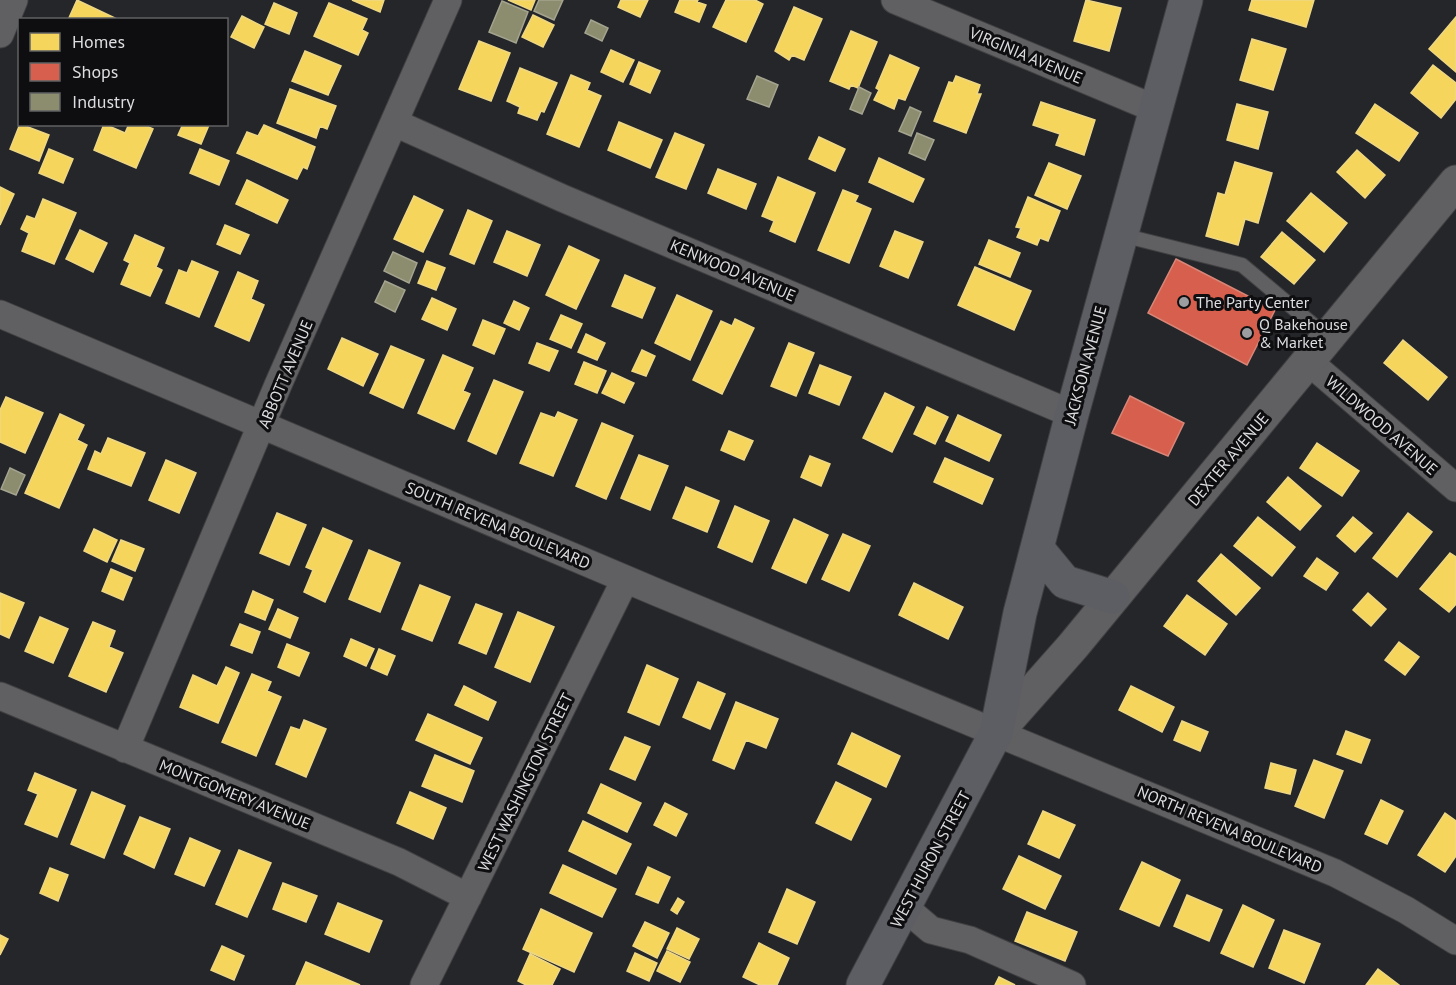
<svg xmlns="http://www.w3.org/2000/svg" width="1456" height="985" viewBox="0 0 1456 985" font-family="'PT Sans',sans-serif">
	<rect width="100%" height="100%" fill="#252629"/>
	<path fill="#f6d55c" stroke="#eed784" stroke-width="1.5" d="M77,0L119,20H68Z
		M352,0H384L380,12Z
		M508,0H535L531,10Z
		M621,0H648L640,17L618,7Z
		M680,0H698L697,2L706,5L699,22L675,12Z
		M726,0H755L763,4L746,42L713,27Z
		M1086,0L1121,8L1109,51L1074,41Z
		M1252,0H1314L1306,27L1249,10Z
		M274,3L297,13L289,34L265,24Z
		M329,3L367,19L362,30L368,33L358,55L314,36Z
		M794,7L822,19L804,60L792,55L789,60L775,51Z
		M533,15L554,25L543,47L522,37Z
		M242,16L264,27L254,48L231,37Z
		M1456,17V72L1429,49Z
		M851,31L877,42L858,88L851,85L849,89L830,81Z
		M1252,39L1286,49L1273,90L1240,80Z
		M479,41L510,53L491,101L459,89Z
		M611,50L634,60L623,82L601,72Z
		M305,51L341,66L328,95L292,81Z
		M890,55L919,68L905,100L898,98L894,109L874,100L879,90L876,88Z
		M639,62L660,71L650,93L630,84Z
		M1433,65L1456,83V99L1441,118L1411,93Z
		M520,68L557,83L544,112L541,111L537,120L518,113L520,107L507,101Z
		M571,75L590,83L587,90L601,96L579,147L547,134Z
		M956,76L980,85L977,94H981L966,133L934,121L949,82L953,83Z
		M290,89L336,106L327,129L320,126L316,138L277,123Z
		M1041,102L1095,120L1084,155L1056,145L1060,134L1033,125Z
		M1237,104L1268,112L1258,149L1227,140Z
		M1375,104L1418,133L1399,161L1356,133Z
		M619,122L662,140L650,168L608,150Z
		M20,124L49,135L39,161L10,149Z
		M104,124L125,133L129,124H142L153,129L136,168L94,150Z
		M183,124L209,125L201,144L178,135Z
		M264,125L315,147L307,169L303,167L297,179L237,153L247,132L258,136Z
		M675,133L704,145L686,189L656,177Z
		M819,137L845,149L835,171L809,159Z
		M49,149L73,159L63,183L39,173Z
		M200,149L229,161L219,185L190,173Z
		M1357,150L1385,175L1365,198L1337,172Z
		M879,158L924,179L913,202L869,182Z
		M1235,162L1272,173L1258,223L1245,219L1238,245L1206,236L1218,193L1225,195Z
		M1049,163L1081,176L1067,209L1035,195Z
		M718,169L756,184L746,209L708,193Z
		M778,177L815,193L795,242L770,231L774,221L762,216Z
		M247,180L288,200L277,223L236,204Z
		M0,187L14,194L0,225Z
		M843,190L858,196L855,202L871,209L849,263L818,250Z
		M1311,193L1347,223L1324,252L1287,221Z
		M414,196L443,210L423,252L394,239Z
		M1028,197L1060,211L1048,241L1040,238L1037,245L1017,237L1021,228L1016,227Z
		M43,199L76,213L54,264L22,251L29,233L21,229L27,216L35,219Z
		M468,210L492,221L474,264L450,254Z
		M225,225L249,235L240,254L217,244Z
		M80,230L107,243L93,272L66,259Z
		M507,231L540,245L527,276L494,262Z
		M895,231L923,242L908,278L880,266Z
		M1282,232L1315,260L1294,284L1261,257Z
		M135,235L164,248L156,267L162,270L150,296L121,284L130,263L124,260Z
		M989,240L1020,253L1010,277L979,264Z
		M569,246L599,260L576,309L546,295Z
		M192,261L218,272L199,317L166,303L179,270L187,273Z
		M427,261L445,268L436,290L418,283Z
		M975,267L1031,291L1014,330L958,305Z
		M238,272L258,281L251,299L264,305L249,341L215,326Z
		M625,275L655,288L642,318L612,306Z
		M677,295L712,311L690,360L655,343Z
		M432,298L456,309L447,330L422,319Z
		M514,301L529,308L519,330L504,323Z
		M561,315L582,324L571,348L550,339Z
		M735,319L754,328L722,394L693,380L721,321L732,326Z
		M483,320L505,329L494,354L473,345Z
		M586,334L605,343L597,360L578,352Z
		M342,338L378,354L363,386L328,369Z
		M1403,340L1447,377L1428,400L1384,363Z
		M537,343L558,351L549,371L529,363Z
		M789,343L814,353L796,396L771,386Z
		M391,346L424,360L403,408L370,393Z
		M642,350L655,356L646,376L632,371Z
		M443,355L473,368L463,391L470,394L454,429L418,413Z
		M584,362L606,371L597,393L575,384Z
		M820,365L851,377L839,405L809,393Z
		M612,373L634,383L624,403L602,393Z
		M494,380L523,392L496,454L468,441Z
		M885,393L914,407L892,452L863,438Z
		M6,397L43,413L25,453L0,442V410Z
		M927,407L948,417L935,444L914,434Z
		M558,412L577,420L553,476L520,463L541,413L555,418Z
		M60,414L84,425L77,440L87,445L59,508L25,493Z
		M958,415L1001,435L989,461L946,441Z
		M602,423L633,436L606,499L576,486Z
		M729,431L753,441L744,460L721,450Z
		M108,438L145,453L131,486L88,469L95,451L101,454Z
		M1317,443L1359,471L1342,496L1300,468Z
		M639,455L668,466L650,510L621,498Z
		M810,456L830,464L821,486L801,477Z
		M945,458L993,479L982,504L934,482Z
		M166,460L196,473L179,513L149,500Z
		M1288,477L1321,506L1300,530L1267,502Z
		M686,487L719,501L707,532L673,518Z
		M735,506L769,521L752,562L718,547Z
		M277,513L306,525L289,565L260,553Z
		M1408,513L1432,532L1397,577L1373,558Z
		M1258,517L1295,547L1272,576L1234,546Z
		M1353,517L1372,533L1355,552L1337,536Z
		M794,519L828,535L806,583L772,568Z
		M323,528L352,541L325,602L304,592L313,570L306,567Z
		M94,529L117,540L107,562L84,551Z
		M843,534L870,546L849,591L822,579Z
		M121,540L144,549L135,571L112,561Z
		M369,550L400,563L380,612L349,599Z
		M1450,553L1456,557V604L1449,612L1420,589Z
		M1221,554L1260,588L1236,615L1198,581Z
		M1317,558L1338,573L1326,590L1304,576Z
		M111,569L132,578L123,600L102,591Z
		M914,583L963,607L948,639L899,615Z
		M420,585L450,597L432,641L402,629Z
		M253,591L273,600L265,620L245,612Z
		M0,593L24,603L9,638L0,634Z
		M1368,593L1386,609L1371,626L1353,610Z
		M1187,595L1227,624L1205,655L1164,626Z
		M476,604L502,614L486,654L459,643Z
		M278,609L298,618L290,638L269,629Z
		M518,612L554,627L530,682L495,667Z
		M40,617L68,629L53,663L25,651Z
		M93,622L115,631L109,647L123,653L106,692L69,676Z
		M240,624L260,632L252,653L231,645Z
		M351,639L374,649L366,666L344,656Z
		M1399,642L1419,657L1405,675L1385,660Z
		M287,644L309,653L299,676L278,667Z
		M379,649L395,656L387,675L371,668Z
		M647,665L678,679L659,725L628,712Z
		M226,667L239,673L218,723L180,707L193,675L217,686Z
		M252,674L271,682L267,691L281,697L256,756L222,742Z
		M698,682L725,694L710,729L683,717Z
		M464,686L496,702L488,720L455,705Z
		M1131,686L1174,707L1162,732L1119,710Z
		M736,702L778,719L766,748L746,740L734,769L713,760Z
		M428,714L482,738L470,764L416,740Z
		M304,720L326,729L306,777L276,764L291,727L300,730Z
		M1182,721L1208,732L1200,751L1174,740Z
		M1346,731L1370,740L1361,763L1337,754Z
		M852,733L900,756L886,787L838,764Z
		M625,737L650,747L635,780L610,769Z
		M435,755L474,771L462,802L422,786Z
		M1314,760L1343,771L1324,818L1295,806Z
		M1271,763L1296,770L1290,794L1265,788Z
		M35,773L76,790L57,837L25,824L38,794L28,790Z
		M836,782L871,799L851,840L816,823Z
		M601,784L641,803L627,832L588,813Z
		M92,792L125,806L104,858L71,844Z
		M410,792L446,808L433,839L397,823Z
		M1381,800L1403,811L1387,844L1365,834Z
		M665,803L687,814L676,836L654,825Z
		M1043,811L1075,825L1059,858L1028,844Z
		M1445,813L1456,821V856L1445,872L1418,855Z
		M140,817L170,829L154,868L124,854Z
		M583,821L631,844L616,874L569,851Z
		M190,838L220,851L204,886L175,874Z
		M239,850L271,863L247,917L216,904Z
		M1019,856L1061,876L1045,909L1003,889Z
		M1142,862L1180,880L1159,926L1120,909Z
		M563,865L616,889L602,917L550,893Z
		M648,867L670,877L658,903L636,894Z
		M50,868L68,875L58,901L40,893Z
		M283,883L317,896L306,922L273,909Z
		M787,889L815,902L797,944L769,932Z
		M1187,895L1222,910L1209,941L1174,926Z
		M678,898L684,902L677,914L671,910Z
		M338,903L382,921L369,952L325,934Z
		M1243,905L1274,920L1253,967L1221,953Z
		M541,909L592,933L574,972L523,949Z
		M1027,912L1077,932L1065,961L1015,941Z
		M645,922L669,933L657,958L633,946Z
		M677,928L699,939L689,959L667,949Z
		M1284,930L1320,944L1304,983L1269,968Z
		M0,935L8,939L0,955Z
		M759,943L789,958L777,985H760L743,977Z
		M222,946L244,956L234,980L211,970Z
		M667,951L690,962L680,982L657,971Z
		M635,953L657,963L649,981L627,971Z
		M530,954L560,969L552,985H526L518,981Z
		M306,962L360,985H296Z
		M1378,969L1399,985H1366Z
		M999,977L1015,985H995Z"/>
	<path fill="#d6604d" stroke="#d88679" stroke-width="1.5" d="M1176,259L1275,310L1247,365L1148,313Z
		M1130,396L1184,423L1168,456L1112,433Z"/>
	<path fill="#8c8c6e" stroke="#a4a490" stroke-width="1.5" d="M539,0H563L554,20L534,11Z
		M502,1L528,12L516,43L489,32Z
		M591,20L608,28L602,41L585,33Z
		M757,76L778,85L769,107L747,99Z
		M859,87L871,93L862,114L850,109Z
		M910,107L921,112L911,136L899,131Z
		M917,133L934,140L925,160L909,153Z
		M393,252L417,263L409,283L384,271Z
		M385,281L405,290L395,312L375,302Z
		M10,468L25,475L16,495L1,489Z"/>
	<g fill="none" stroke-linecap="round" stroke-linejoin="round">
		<defs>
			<path id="lane" d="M1122,235L1242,265L1329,338"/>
			<path id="street" d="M895,0L1158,110
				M0,34L14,0
				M395,123L562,198L1072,414
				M0,314L656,592L1335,873L1406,910L1456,941
				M1309,362L1456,488
				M0,696L399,862L468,897
				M125,749L278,385L448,0
				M904,907L931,930L970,940L1072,985
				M424,985L625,580"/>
			<path id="secondary" d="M996,733L1073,646L1456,182"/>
			<path id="primary" d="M1037,548L1065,582L1113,597
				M863,985L996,733L1020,613L1072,414L1186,0"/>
		</defs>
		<use href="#lane" stroke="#404043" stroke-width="16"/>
		<use href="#street" stroke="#404043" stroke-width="29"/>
		<use href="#secondary" stroke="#404043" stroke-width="35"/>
		<use href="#primary" stroke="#404043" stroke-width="35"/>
		<use href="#lane" stroke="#606062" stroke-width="14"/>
		<use href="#street" stroke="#606062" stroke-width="27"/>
		<use href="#secondary" stroke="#606062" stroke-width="33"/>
		<use href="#primary" stroke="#5d5e64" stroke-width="33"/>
	</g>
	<g fill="#9c9da0" stroke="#0e0e10" stroke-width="2">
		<circle cx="1184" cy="302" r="6"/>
		<circle cx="1247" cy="333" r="6"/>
	</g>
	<g text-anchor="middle" stroke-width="6" stroke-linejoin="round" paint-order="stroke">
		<g font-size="16" fill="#dcdde0" stroke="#0e0e10">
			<text transform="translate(1026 55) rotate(23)" y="6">VIRGINIA AVENUE</text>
			<text transform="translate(733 270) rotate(23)" y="6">KENWOOD AVENUE</text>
			<text transform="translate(1085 365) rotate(-75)" y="6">JACKSON AVENUE</text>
			<text transform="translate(285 374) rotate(-67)" y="6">ABBOTT AVENUE</text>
			<text transform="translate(1382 425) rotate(41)" y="6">WILDWOOD AVENUE</text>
			<text transform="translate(1228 459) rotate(-50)" y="6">DEXTER AVENUE</text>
			<text transform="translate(498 525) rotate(23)" y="6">SOUTH REVENA BOULEVARD</text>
			<text transform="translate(525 782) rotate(-64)" y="6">WEST WASHINGTON STREET</text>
			<text transform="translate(235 794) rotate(22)" y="6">MONTGOMERY AVENUE</text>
			<text transform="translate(1230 829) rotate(23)" y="6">NORTH REVENA BOULEVARD</text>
			<text transform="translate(930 859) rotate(-62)" y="6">WEST HURON STREET</text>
		</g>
		<g font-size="16" fill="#dcdde0" stroke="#0e0e10" text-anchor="start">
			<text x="1196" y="308">The Party Center</text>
			<text x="1259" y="330">Q Bakehouse<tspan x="1259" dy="18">&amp; Market</tspan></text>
		</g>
	</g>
	<rect x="18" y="18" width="210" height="108" fill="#0e0e10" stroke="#606163" stroke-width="1.5"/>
	<rect x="30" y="33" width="30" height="18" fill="#f6d55c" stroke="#606163" stroke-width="1.5"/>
	<text x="72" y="48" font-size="18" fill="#dcdde0">Homes</text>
	<rect x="30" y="63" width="30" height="18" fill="#d6604d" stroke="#606163" stroke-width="1.5"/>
	<text x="72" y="78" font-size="18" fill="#dcdde0">Shops</text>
	<rect x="30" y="93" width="30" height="18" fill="#8c8c6e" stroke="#606163" stroke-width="1.5"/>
	<text x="72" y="108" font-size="18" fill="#dcdde0">Industry</text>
</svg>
